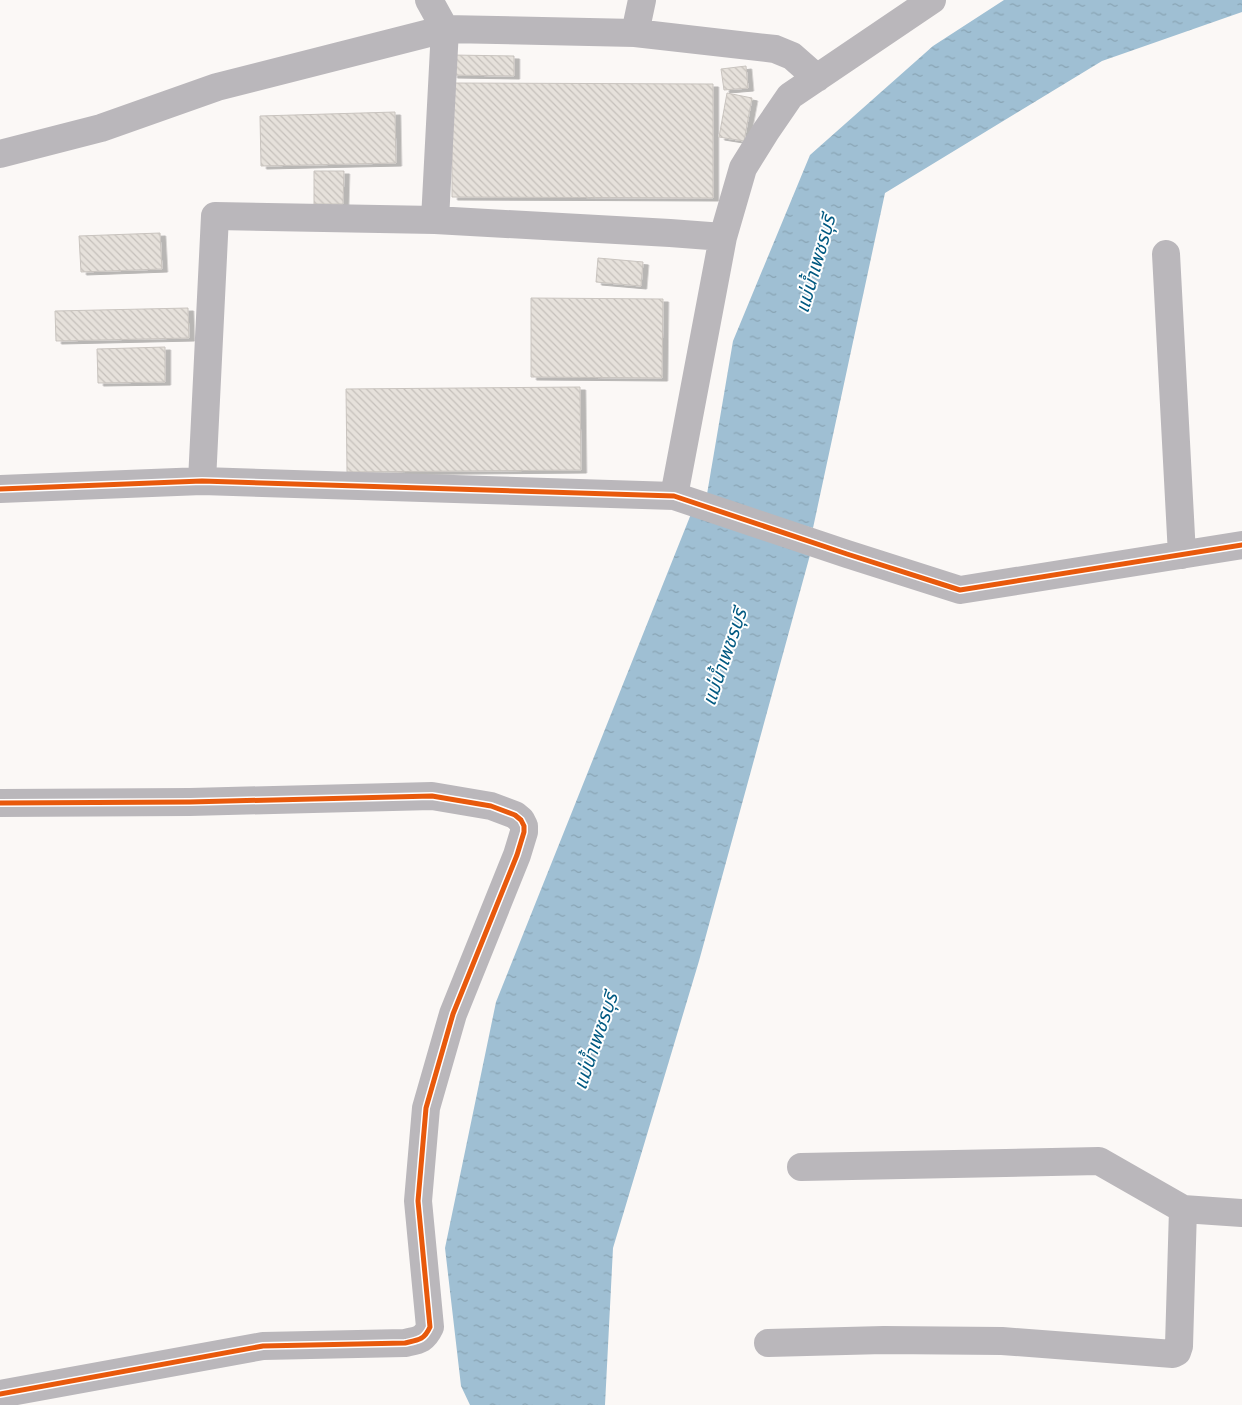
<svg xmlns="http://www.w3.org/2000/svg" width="1242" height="1405" viewBox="0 0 1242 1405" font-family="Helvetica,'Noto Sans Thai',sans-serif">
	<defs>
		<pattern id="water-ripples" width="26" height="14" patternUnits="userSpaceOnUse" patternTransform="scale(1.25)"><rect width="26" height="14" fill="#9fbfd3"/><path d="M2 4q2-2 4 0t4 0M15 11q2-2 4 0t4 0" fill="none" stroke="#89a4b4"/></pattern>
		<pattern id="building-back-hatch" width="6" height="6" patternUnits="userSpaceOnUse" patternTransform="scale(1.25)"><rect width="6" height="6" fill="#e6e1db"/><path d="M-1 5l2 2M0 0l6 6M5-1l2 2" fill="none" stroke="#c5c0bb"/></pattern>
		<filter id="shadow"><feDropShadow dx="5.5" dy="3" stdDeviation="0" flood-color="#0004"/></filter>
	</defs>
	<rect width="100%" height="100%" fill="#fbf8f6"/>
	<path fill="url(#water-ripples)" d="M1004,0H1242V12L1102,61L885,193L813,528L706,500L733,341L810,155L933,46Z
		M691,514L810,555L699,961L613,1248L605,1405H470L461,1386L445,1248L496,1002Z"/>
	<path fill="url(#building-back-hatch)" stroke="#c9c4bf" filter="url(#shadow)" d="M452,55L514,56V76L452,75Z
		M746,66L748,88L724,90L721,69Z
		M452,83L713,84V198L452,197Z
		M727,93L752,98L744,141L719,137Z
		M395,112L396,163L261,166L260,116Z
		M314,171H344L343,204H314Z
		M160,233L162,269L81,272L79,236Z
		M598,258L643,262L641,286L596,282Z
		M531,298L663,299L662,378L531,377Z
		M188,308L189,338L56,341L55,311Z
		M165,347V382L98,383L97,349Z
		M580,387L581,470L347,472L346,389Z"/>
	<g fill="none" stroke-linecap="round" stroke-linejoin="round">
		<path stroke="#bab7bb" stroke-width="28" d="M642,0L635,33L775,49L792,56L817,78
			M0,154L101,128L217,87L445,29L429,0
			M435,220L445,29L635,33
			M1166,254L1182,555
			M202,481L215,216L435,220L670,233L723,237
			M0,489L202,481L674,496L847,554L960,590L1242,545
			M674,496L723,237L743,168L766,131L790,96L932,0
			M0,803L190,802L432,796L491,806L515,815L521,820L524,826V832L517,855L453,1014L426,1108L418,1201L430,1327C424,1340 419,1340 405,1343L263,1346L0,1394
			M1183,1209L1242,1213
			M768,1343L884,1340L1002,1341L1173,1354L1177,1352L1179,1346L1183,1209L1099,1161L801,1167"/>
		<defs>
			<path id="cycleway" d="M0,489L202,481L674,496L847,554L960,590L1242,545
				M0,803L190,802L432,796L491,806L515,815L521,820L524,826V832L517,855L453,1014L426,1108L418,1201L430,1327C424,1340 419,1340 405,1343L263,1346L0,1394"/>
		</defs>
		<use href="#cycleway" stroke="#fff" stroke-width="8"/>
		<use href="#cycleway" stroke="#e8590c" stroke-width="5"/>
	</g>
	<g text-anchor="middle" stroke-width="4" stroke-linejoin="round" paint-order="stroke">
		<g font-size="19" font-style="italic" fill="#015981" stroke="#fff">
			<text transform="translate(815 264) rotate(-74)" y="7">แม่น้ำเพชรบุรี</text>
			<text transform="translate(724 657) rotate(-71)" y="7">แม่น้ำเพชรบุรี</text>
			<text transform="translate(595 1041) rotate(-71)" y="7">แม่น้ำเพชรบุรี</text>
		</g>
	</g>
</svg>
